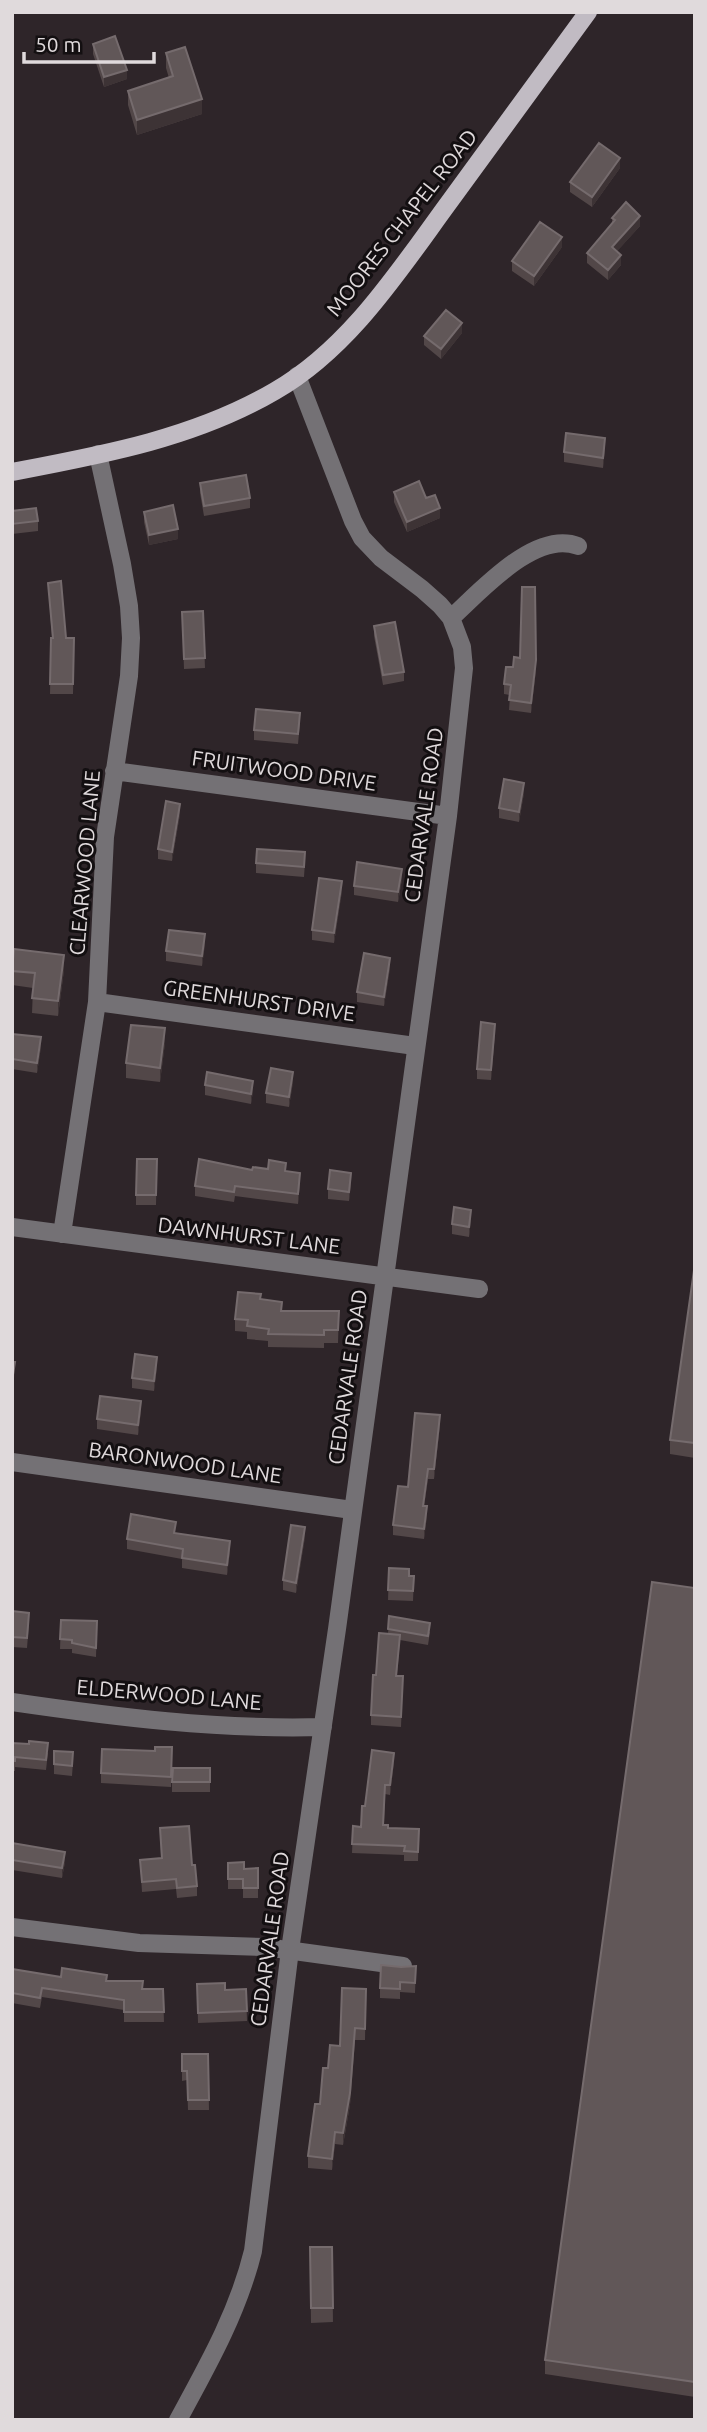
<svg xmlns="http://www.w3.org/2000/svg" width="707" height="2432" viewBox="0 0 707 2432" font-family="Ubuntu,sans-serif">
	<rect width="100%" height="100%" fill="#2e2529"/>
	<g fill="none" stroke-linecap="round" stroke-linejoin="round">
		<path stroke="#747175" stroke-width="18" d="M451,618C480,592 535,529 578,546
			M114,771L448,816
			M97,1002L415,1046
			M12,1227L479,1289
			M62,1234L97,1002L105,837L129,676L131,638L129,606L122,564L98,454
			M12,1462L352,1510
			M12,1702C115,1717 219,1730 323,1727
			M12,1927L139,1943L265,1947L403,1966
			M178,2420C208,2365 238,2312 253,2251L290,1950L337,1629L448,816L464,668L462,647L451,618L440,605L422,589L381,558L362,538L353,521L297,376"/>
		<path stroke="#c1bbc3" stroke-width="18" d="M12,472C102,455 195,438 275,391C350,348 400,269 450,201C496,138 542,75 588,12"/>
	</g>
	<path fill="#524748" d="M93,44L127,79L104,87L93,54Z
		M166,53L202,114L137,135L128,105V91L169,78L166,68Z
		M620,168L592,207L570,192V182Z
		M612,218L640,226L617,251L621,265L608,280L587,263V253L612,223Z
		M562,247L534,286L512,271V261Z
		M462,333L441,359L424,345V336Z
		M605,448L603,468L564,462V452Z
		M200,483L250,498V508L204,516L200,493Z
		M394,492L426,498L440,518L407,532L394,502Z
		M12,511L38,521V531L12,534Z
		M144,512L178,539L149,545L144,522Z
		M48,583L66,638H74L73,694H50L51,638H52Z
		M203,611L205,668L184,669L182,612Z
		M374,626L404,672V681L383,685L374,636Z
		M536,670L531,713L509,710L510,695L504,694V684Z
		M300,723L298,744L254,740V730Z
		M524,793L519,822L499,818V808Z
		M180,814L172,861L158,859V849Z
		M305,862L304,877L256,873V863Z
		M402,879L398,902L354,895V886Z
		M342,891L334,943L312,940V930Z
		M205,944L202,966L166,961V951Z
		M12,963L64,970L58,1016L32,1013L33,988L12,985Z
		M390,968L384,1006L357,1002V992Z
		M495,1033L491,1080L477,1079V1069Z
		M12,1034L41,1047L37,1073L12,1069Z
		M165,1043L160,1082L126,1078V1063Z
		M293,1082L289,1107L266,1103V1093Z
		M205,1085L253,1091L251,1104L205,1095Z
		M157,1159L156,1205H136V1195Z
		M252,1170L286,1171L300,1183L298,1204L235,1196L234,1202L195,1196V1186Z
		M351,1183L349,1201L328,1199V1189Z
		M471,1220L469,1237L452,1234V1224Z
		M695,1263V1458L670,1454V1440Z
		M261,1299L282,1311H339L338,1343H324V1348L268,1347V1341L247,1339V1332L235,1331V1319Z
		M157,1367L154,1391L132,1388V1378Z
		M141,1411L138,1435L97,1429V1419Z
		M440,1425L434,1479H428L424,1506L427,1516L424,1539L393,1535V1525L408,1487Z
		M176,1533L230,1551L227,1575L182,1568V1559L127,1549V1539Z
		M305,1537L296,1593L283,1590V1580Z
		M389,1568L409,1576H414L413,1601L388,1600Z
		M695,1588V2397L545,2374V2360Z
		M12,1611L29,1623L27,1648L12,1647Z
		M389,1616L430,1632L428,1645L400,1640L397,1676H403L401,1727L371,1725V1715L376,1675L388,1634Z
		M61,1620L97,1621L96,1657L72,1653V1649H60Z
		M12,1743L48,1753L46,1770L15,1767V1771H12Z
		M172,1747L171,1787L101,1783V1773L155,1751Z
		M54,1751L73,1762L72,1776L54,1774Z
		M394,1762L390,1795L385,1794L384,1825L388,1828L419,1829L418,1861H404V1855L352,1853L353,1826L361,1827L365,1806Z
		M210,1768V1792H172V1782Z
		M160,1828L192,1865L197,1886V1896L177,1898L176,1889L142,1892L140,1860L161,1858Z
		M12,1843L65,1862L62,1878L12,1870Z
		M228,1863L244,1869L258,1868V1898H243V1889H228Z
		M416,1966L415,1993L400,1992V1999L380,1998V1988L401,1967Z
		M12,1969L61,1977L107,1981L142,1989H163L164,2022H124V2010L42,1997L40,2008L12,2003Z
		M197,1984L225,1990L246,1989L247,2021L198,2023Z
		M366,1989L365,2040H355L350,2105L343,2145L335,2144L332,2170L308,2168V2156L328,2068L340,2046Z
		M182,2054H208L209,2110H188L187,2080L182,2081Z
		M310,2247H332L333,2322L311,2323Z"/>
	<path fill="#3d3335" d="M127,70V79L104,87V77Z
		M202,99V114L137,135V120Z
		M620,158V168L592,207V197Z
		M640,216V226L612,257V247Z
		M562,237V247L534,286V276Z
		M621,255V265L608,280V270Z
		M462,323V333L441,359V349Z
		M605,438V448L603,468V458Z
		M440,508V518L407,532V522Z
		M178,529V539L149,545V535Z
		M536,660V670L531,713V703Z
		M524,783V793L519,822V812Z
		M180,804V814L172,861V852Z
		M402,869V879L398,902V892Z
		M342,881V891L334,943V933Z
		M205,934V944L202,966V956Z
		M64,955V970L58,1016V1001Z
		M390,958V968L384,1006V997Z
		M495,1024V1033L491,1080V1070Z
		M165,1028V1043L160,1082V1068Z
		M41,1037V1047L37,1073V1063Z
		M293,1072V1082L289,1107V1097Z
		M253,1081V1091L251,1104V1094Z
		M300,1173V1183L298,1204V1194Z
		M351,1173V1183L349,1201V1192Z
		M471,1210V1220L469,1237V1227Z
		M157,1357V1367L154,1391V1381Z
		M15,1362V1372L12,1391V1381Z
		M141,1401V1411L138,1435V1425Z
		M440,1415V1425L434,1479V1469Z
		M428,1469V1479L423,1516V1506Z
		M427,1506V1516L424,1539V1529Z
		M305,1527V1537L296,1593V1583Z
		M230,1541V1551L227,1575V1565Z
		M394,1753V1762L390,1795V1785Z
		M65,1852V1862L62,1878V1868Z
		M355,2028L350,2105L343,2145V2133Z
		M335,2132V2144L332,2170V2159Z"/>
	<path fill="#615758" stroke="#756b6d" stroke-width="2" d="M115,36L127,70L104,77L93,44Z
		M185,47L202,99L137,120L128,91L173,76L166,53Z
		M599,143L620,158L592,197L570,182Z
		M626,202L640,216L612,247L621,255L608,270L587,253L615,220L612,218Z
		M540,222L562,237L534,276L512,261Z
		M446,310L462,323L441,349L424,336Z
		M566,433L605,438L603,458L564,452Z
		M246,475L250,498L204,506L200,483Z
		M419,481L426,498L435,495L440,508L407,522L394,492Z
		M173,505L178,529L149,535L144,512Z
		M36,508L38,521L12,524V511Z
		M61,581L66,638H74L73,684H50L51,638H53L48,583Z
		M522,587H535L536,660L531,703L509,700L511,685L504,684L506,667H513L514,657L520,658Z
		M203,611L205,658L184,659L182,612Z
		M395,622L404,672L383,675L374,626Z
		M256,709L300,713L298,734L254,730Z
		M504,779L524,783L519,812L499,808Z
		M166,801L180,804L172,852L158,849Z
		M257,849L305,852L304,867L256,863Z
		M357,862L402,869L398,892L354,886Z
		M319,878L342,881L334,933L312,930Z
		M169,930L205,934L202,956L166,951Z
		M14,949L64,955L58,1001L32,998L35,973L12,971Z
		M364,953L390,958L384,997L357,992Z
		M481,1022L495,1024L491,1070L477,1069Z
		M131,1025L165,1028L160,1068L126,1063Z
		M12,1034L41,1037L37,1063L12,1059Z
		M271,1068L293,1072L289,1097L266,1093Z
		M207,1072L253,1081L251,1094L205,1085Z
		M137,1159H157L156,1195H136Z
		M199,1159L252,1170L253,1167L268,1169L269,1160L286,1163L285,1171L300,1173L298,1194L235,1186L234,1192L195,1186Z
		M330,1170L351,1173L349,1192L328,1189Z
		M454,1207L471,1210L469,1227L452,1224Z
		M695,1263V1443L670,1440Z
		M238,1292L261,1294L260,1299L282,1302L281,1311H339L338,1330H324V1335L268,1334L269,1329L247,1326L248,1320L235,1319Z
		M135,1354L157,1357L154,1381L132,1378Z
		M12,1362H15L12,1381Z
		M100,1396L141,1401L138,1425L97,1419Z
		M415,1413L440,1415L434,1469H428L423,1506H427L424,1529L393,1525L398,1486L408,1487Z
		M131,1514L176,1522L174,1533L230,1541L227,1565L182,1558L183,1549L127,1539Z
		M291,1525L305,1527L296,1583L283,1580Z
		M389,1568L409,1569V1576H414L413,1591L388,1590Z
		M652,1582L695,1588V2382L545,2360Z
		M12,1611L29,1613L27,1638L12,1637Z
		M389,1616L430,1623L428,1636L388,1629Z
		M61,1620L97,1621L96,1648L72,1643V1640L60,1639Z
		M379,1633L400,1635L396,1676H403L401,1717L371,1715L373,1675H376Z
		M29,1741L48,1743L46,1760L15,1757V1761H12V1743L29,1744Z
		M155,1747H172L171,1777L101,1773L102,1749L155,1751Z
		M372,1750L394,1753L390,1785H385L383,1825H388V1828L419,1829L418,1852L404,1851L405,1846L352,1844L353,1826L361,1827L362,1806H365Z
		M54,1751L73,1752L72,1766L54,1764Z
		M173,1768H210V1782H172Z
		M189,1826L192,1865H195L197,1886L177,1888L176,1879L142,1882L140,1860L162,1858L160,1828Z
		M12,1843L65,1852L62,1868L12,1860Z
		M244,1862V1869L258,1868V1888H243V1879H228V1863Z
		M381,1965L401,1967L416,1966L415,1983L400,1982V1989L380,1988Z
		M62,1968L107,1975L106,1981H143L142,1989H163L164,2012H124V2000L42,1988L40,1998L12,1993V1969L61,1977Z
		M225,1983V1990L246,1989L247,2011L198,2013L197,1984Z
		M342,1988L366,1989L365,2029L355,2028L350,2093L343,2133L335,2132L332,2159L308,2156L315,2104H320L323,2068H328L330,2045L340,2046Z
		M182,2054H208L209,2100H188L187,2071H182Z
		M310,2247H332L333,2308H311Z"/>
	<g text-anchor="middle" stroke-width="6" stroke-linejoin="round" paint-order="stroke">
		<g font-size="21" fill="#e0dadc" stroke="#130f11">
			<text transform="translate(402 223) rotate(-52)" y="7">MOORES CHAPEL ROAD</text>
			<text transform="translate(284 771) rotate(8)" y="7">FRUITWOOD DRIVE</text>
			<text transform="translate(424 815) rotate(-82)" y="7">CEDARVALE ROAD</text>
			<text transform="translate(85 863) rotate(-85)" y="7">CLEARWOOD LANE</text>
			<text transform="translate(259 1001) rotate(8)" y="7">GREENHURST DRIVE</text>
			<text transform="translate(249 1236) rotate(7)" y="7">DAWNHURST LANE</text>
			<text transform="translate(348 1377) rotate(-82)" y="7">CEDARVALE ROAD</text>
			<text transform="translate(185 1463) rotate(8)" y="7">BARONWOOD LANE</text>
			<text transform="translate(169 1695) rotate(5)" y="7">ELDERWOOD LANE</text>
			<text transform="translate(270 1939) rotate(-82)" y="7">CEDARVALE ROAD</text>
		</g>
	</g>
	<rect width="707" height="2432" fill="none" stroke="#e0dadc" stroke-width="28"/>
	<path d="M24 52v10h130v-10" fill="none" stroke="#e0dadc" stroke-width="3.5"/>
	<text x="35" y="52" font-size="21" fill="#e0dadc" stroke="#130f11" stroke-width="5" paint-order="stroke">50 m</text>
</svg>
